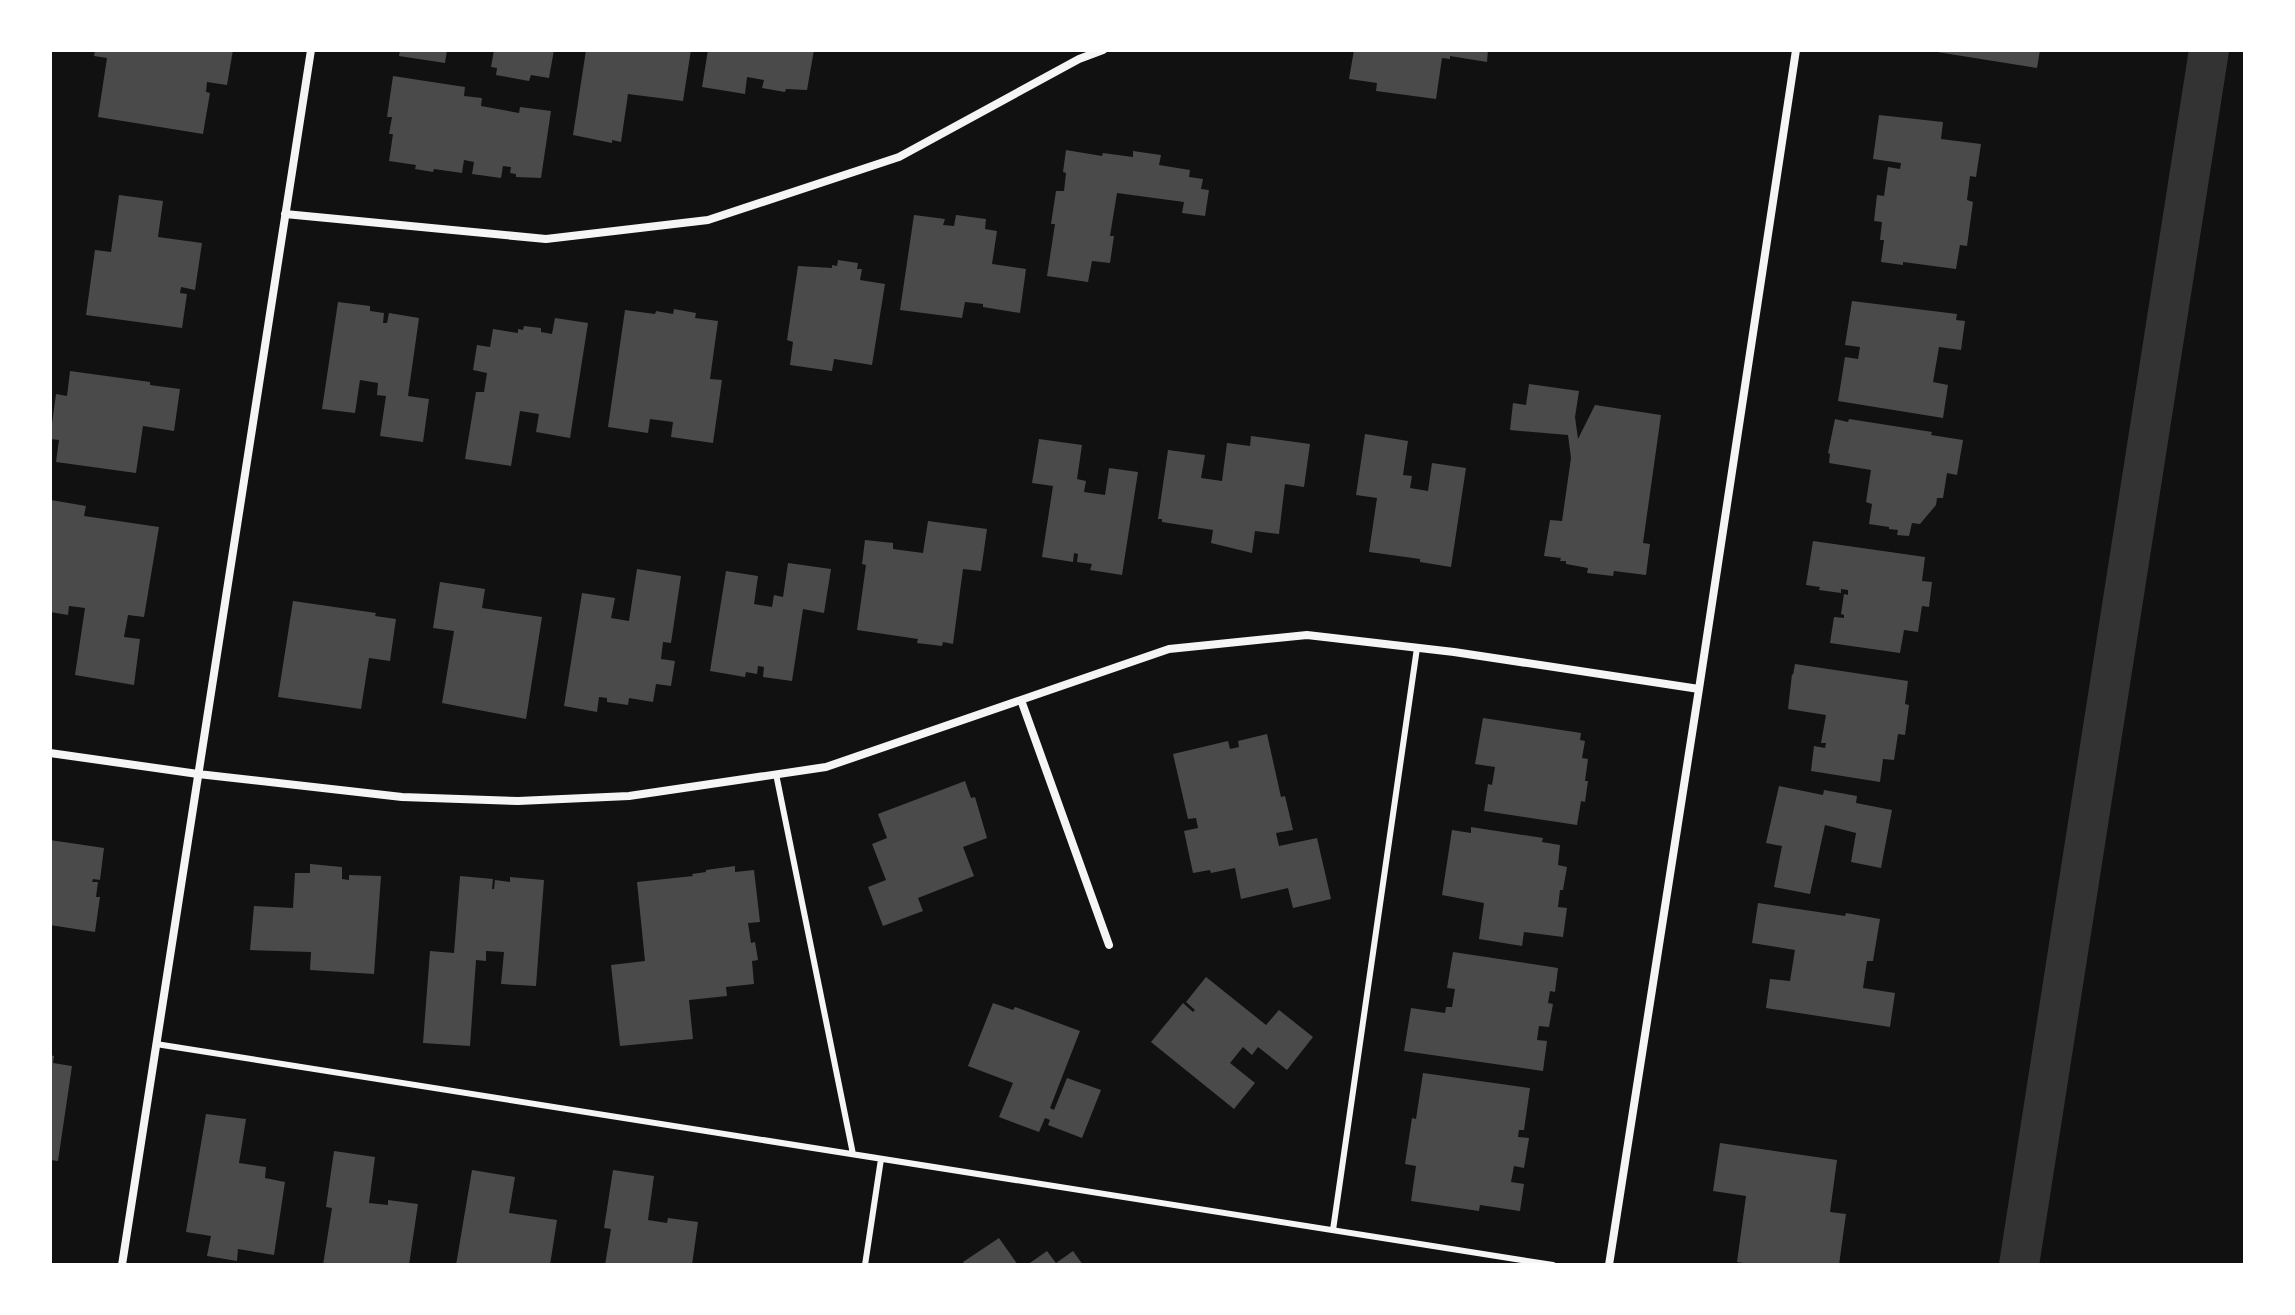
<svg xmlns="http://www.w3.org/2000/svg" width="2295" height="1315" viewBox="0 0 2295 1315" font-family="Rubik,sans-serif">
	<rect width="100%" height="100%" fill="#111"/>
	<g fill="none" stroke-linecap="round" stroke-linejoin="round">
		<path stroke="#333" stroke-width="40" d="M2019,1265L2209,50"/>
	</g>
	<path fill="#4a4a4a" d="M95,50H233L227,85L207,82L206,92L210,93L203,134L98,117L107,58L94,56Z
		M400,50H447L445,63L399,56Z
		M494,50H554L549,78L531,75L529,81L496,75L497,68L491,67Z
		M586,50H691L683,101L628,94L621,142L612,140V143L573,135Z
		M708,50H814L807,90L786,89L785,92L762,88L764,80L747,77L745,94L702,87Z
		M1354,50H1488L1487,62L1450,56V59L1442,58L1436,99L1376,91L1377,83L1349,79Z
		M1938,50H2040L2037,68L1937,52Z
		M393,76L465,87L464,96L482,98L481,106L519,113L520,107L551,111L541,178L516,177V174L510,173L511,167L503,166L501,178L472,174L474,162L464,160L462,173L434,169L433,172L415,169L416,165L389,161L393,134H389L392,117H387Z
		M1879,115L1943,122L1941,139L1981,144L1976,177L1970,176L1967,200L1973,202L1967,246L1960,245L1956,269L1903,262V265L1881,262L1884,240H1880L1882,222L1874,221L1877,195L1884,196L1888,167L1900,169L1901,163L1873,159Z
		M1066,150L1102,156L1103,153L1133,157V151L1161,155L1159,165L1190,170L1189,177L1203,179L1201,189L1209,190L1205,216L1182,213L1184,202L1117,193L1110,236H1114L1110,263L1092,261L1088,282L1047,276L1055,224H1051L1056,191H1064L1066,173L1063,172Z
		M119,195L163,201L158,237L202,243L195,290L181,287L180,293L187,294L182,328L86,315L95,250L111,252Z
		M914,215L945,219L943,225L954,226L956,215L986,219L985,229L997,231L992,264L1026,269L1020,313L983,307V304L965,302L962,318L900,310Z
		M838,260L858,263L857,269H862L860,280L885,284L872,365L834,359L832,371L790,365L793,342L787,340L798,266L832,268V265L837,266Z
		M1852,301L1957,314L1956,320L1965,321L1961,350L1939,347L1933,382L1948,385L1943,418L1838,401L1845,357L1858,359L1860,347L1845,345Z
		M338,302L370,306V311L384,313L383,323H387L389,313L419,318L408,396L429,399L423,442L380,436L386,396L377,395L378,383L360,380L355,413L322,409Z
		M674,309L696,313L695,318L718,321L710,379L722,380L713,443L671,437L673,422L650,419L648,433L608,427L625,310L655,314L656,311L673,314Z
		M555,318L588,323L570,438L536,432L539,414L520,411L511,466L465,459L476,392H484L487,373L473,370L477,345L490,347L493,329L518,333V329L523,330L524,326L541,328V332L552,334Z
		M70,371L150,382V385L180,389L174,431L143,426L136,473L56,462L59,440L50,439L56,394L67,396Z
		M1529,384L1579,391L1575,417L1578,439L1595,405L1661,415L1643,543L1650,544L1646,575L1614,571L1613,576L1587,573L1588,568L1566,564V561H1560L1561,558L1544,556L1550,520L1562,521L1571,458L1568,435L1510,430L1513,403L1526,405Z
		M1835,419L1848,422L1849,419L1932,432L1931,435L1963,440L1957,475L1947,473L1943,498H1937L1936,505L1920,524L1912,523L1909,536L1897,535L1898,530L1889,529V527L1869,524L1872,504L1866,502L1871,470L1829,463L1830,454L1828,453Z
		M1365,434L1408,441L1403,475L1412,476L1410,488L1428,491L1432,463L1466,468L1451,567L1420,562V559L1369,552L1377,498L1356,495Z
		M1251,436L1310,444L1304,487L1285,484L1279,534L1255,531L1252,553L1211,543L1213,530L1162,522V519H1158L1168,450L1205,455L1201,478L1222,481L1227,443L1250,446Z
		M1039,439L1082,445L1077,479L1086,481L1084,492L1105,495L1109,468L1138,472L1122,575L1090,570L1092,564L1077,562L1078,554L1074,553L1073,562L1042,557L1053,486L1032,483Z
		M51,500L86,506L84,516L159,527L144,617L128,615L124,637L140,639L134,685L75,675L85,608L69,606L68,615L50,612Z
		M928,521L987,529L981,571L963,569L953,644L943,642L942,646L917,643L918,639L857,630L866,565L862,564L865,540L893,543V549L923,553Z
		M1813,541L1925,557L1922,581L1932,582L1929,607L1922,606L1918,632L1904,630L1900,653L1830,643L1834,617L1844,618V615L1841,614L1844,594L1848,595V590L1841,589V593L1819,590L1820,587L1806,585Z
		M788,563L831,569L824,613L803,609L792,681L763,677L764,667L758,666L757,674L746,672L745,677L710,671L726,571L758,576L754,604L772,607L774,595L783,597Z
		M637,569L681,576L671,643L663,642L661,659L675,661L671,686L656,684L653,702L629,698L628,705L607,702V698L599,697L597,712L564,706L582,593L615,598L611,618L629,621Z
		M440,582L485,589L482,608L542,617L526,719L442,703L454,631L433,628Z
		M293,601L376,613L375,616L396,619L390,661L369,658L361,709L278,697Z
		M1795,664L1908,681L1905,704L1909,705L1905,735L1898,734L1894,760L1883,759L1880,782L1811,771L1814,746L1825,748L1826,743H1821L1826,715L1788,709L1792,674L1793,675Z
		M1483,718L1581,733L1580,740L1585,741L1582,758L1588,759L1585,781H1588L1585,802L1581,801L1577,825L1484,811L1488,784L1492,785L1495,767L1475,764Z
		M1267,734L1281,797L1285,796L1293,830L1276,833L1279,846L1317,838L1331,899L1293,908L1288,888L1241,899L1235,868L1211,873L1210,870L1193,873L1184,831L1198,828L1196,818L1188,819L1173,754L1228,741L1230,749L1239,747L1238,741Z
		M965,781L971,798L975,797L987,838L963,847L974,876L918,898L923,911L883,926L868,887L886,880L872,844L887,838L878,814Z
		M1779,786L1823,795L1824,790L1857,796L1856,803L1892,810L1881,868L1851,862L1856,833L1825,825L1810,894L1774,887L1782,846L1766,843Z
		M1471,827L1543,838L1542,842L1560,845L1558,865L1567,867L1563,890H1560L1558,907L1567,908L1563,937L1524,932L1522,946L1479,939L1484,903L1442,895L1452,830L1471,833Z
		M50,840L104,848L100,880L93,879L92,882H98L96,897H100L95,932L50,925Z
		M310,864L342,867V879L349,880V875L381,876L374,974L310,970L311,952L250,950L254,906L293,908L295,873H310Z
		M735,866V872L754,870L760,922L748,923L751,943L755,942L758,960L752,961L754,984L726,987L727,996L689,1000L693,1039L620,1046L611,965L645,961L637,882L693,876L692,874L706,872V870Z
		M460,876L493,879L492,889H494L495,880L510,882V877L544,880L536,986L501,984L504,952L486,951V961L476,960L470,1046L423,1043L430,951L454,953Z
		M1758,903L1845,916L1846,913L1880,919L1873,961H1867L1863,988L1895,993L1890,1027L1766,1008L1770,979L1790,981L1795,950L1752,943Z
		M1453,952L1558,968L1555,992L1550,991L1548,1003L1553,1004L1549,1027L1539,1026L1537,1040L1547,1041L1543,1071L1404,1051L1411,1008L1445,1013L1446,1007H1452L1455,989L1447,988Z
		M1206,977L1266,1025L1279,1010L1313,1037L1287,1070L1258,1047L1252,1055L1243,1047L1230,1063L1255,1083L1234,1109L1151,1042L1183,1003L1193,1012L1195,1010L1186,1002Z
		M993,1003L1013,1010L1015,1007L1080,1031L1050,1108L1054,1110L1067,1078L1101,1090L1082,1138L1048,1125L1050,1120L1045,1118L1039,1132L999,1117L1013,1083L968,1066Z
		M50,1055L54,1056L53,1063L72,1066L58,1161L50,1160Z
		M1423,1073L1530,1088L1524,1130H1519L1518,1137L1529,1138L1524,1168L1514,1166L1511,1182L1524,1184L1520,1211L1480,1205L1479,1211L1411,1201L1416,1166L1405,1164L1412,1118L1416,1119Z
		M206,1114L246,1119L239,1163L266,1167L265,1178L285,1182L274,1255L238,1249L237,1261L207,1256L211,1236L186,1232Z
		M1720,1143L1837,1160L1830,1212L1846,1214L1839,1265H1757L1737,1262L1746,1196L1713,1191Z
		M334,1151L375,1157L369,1203L388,1205V1200L418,1204L409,1265H323L332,1208L326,1207Z
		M472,1170L515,1177L509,1213L557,1220L550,1265H456Z
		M613,1170L654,1176L648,1220L667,1223L668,1218L698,1222L692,1265H605L611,1229L604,1228Z
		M999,1238L1018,1265H965L963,1262Z
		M1047,1251L1056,1263L1073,1251L1083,1265H1027Z"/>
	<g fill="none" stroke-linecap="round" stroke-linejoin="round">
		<path stroke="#f5f5f5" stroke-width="6" d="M776,774L853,1154
			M156,1044L1553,1265
			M1333,1230L1417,648
			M865,1265L881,1159"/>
		<path stroke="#f5f5f5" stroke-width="8" d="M285,214L546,239L708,220L899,157L1079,59L1103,50
			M1021,700L1109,945
			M50,753L198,774L402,797L518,801L629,796L826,767L1169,649L1307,635L1454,652L1699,689
			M122,1265L311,50
			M1609,1265L1699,689L1796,50"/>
	</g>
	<rect width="2295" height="1315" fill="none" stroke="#ffffff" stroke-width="104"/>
</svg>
